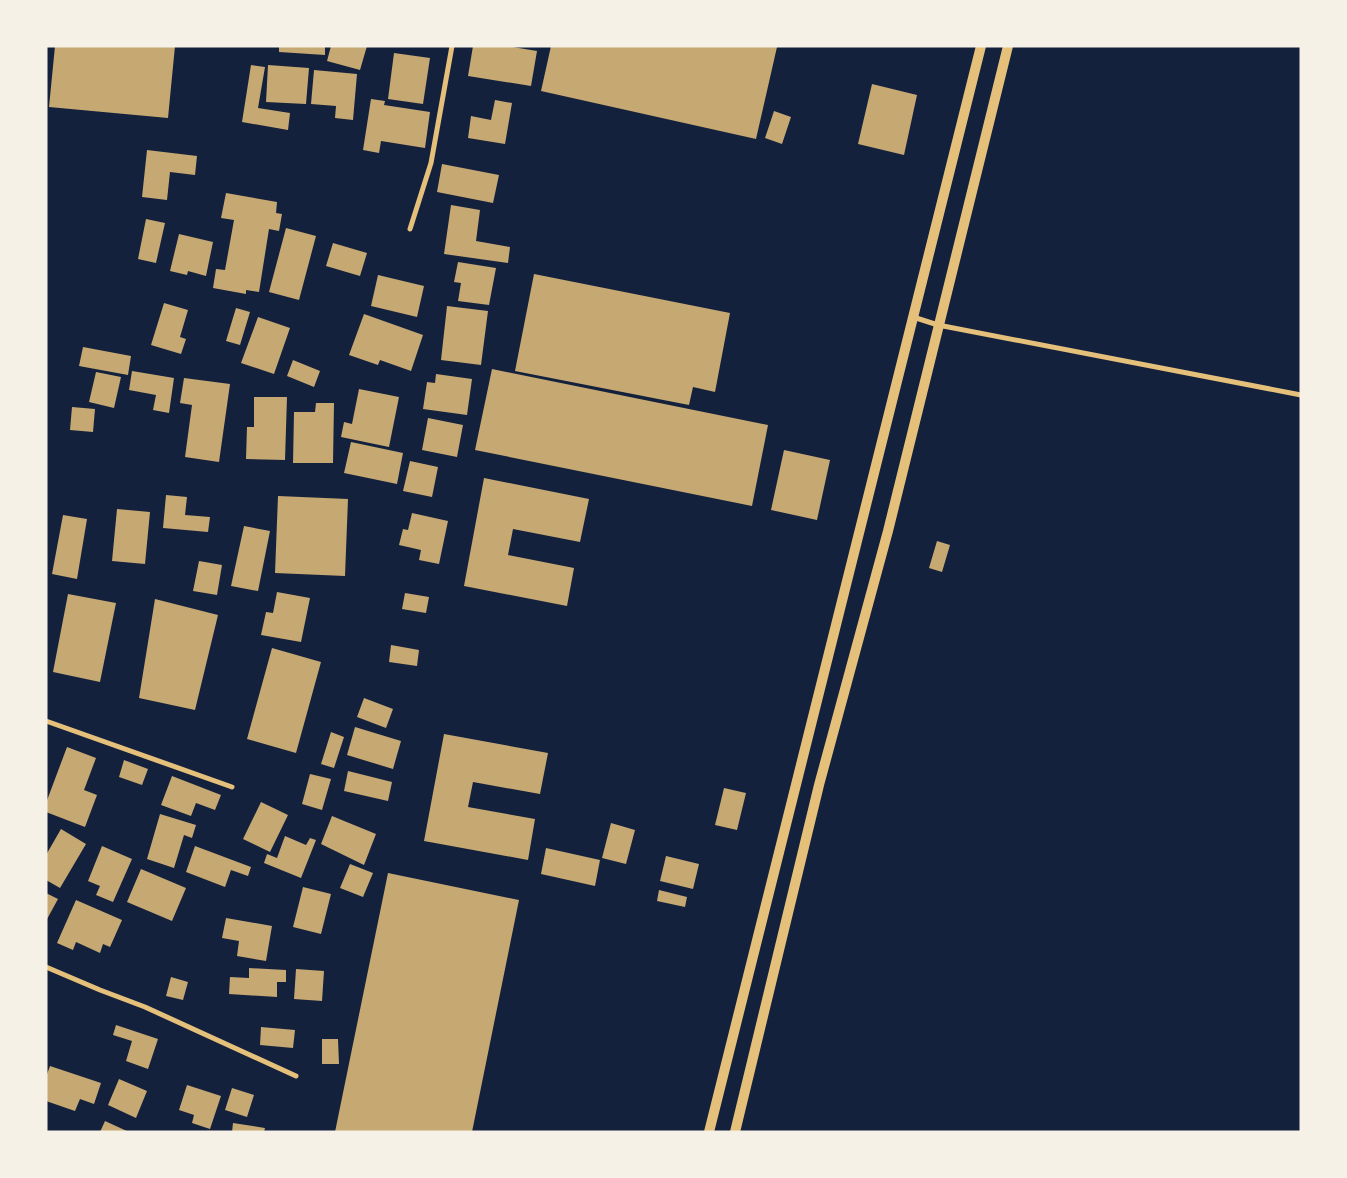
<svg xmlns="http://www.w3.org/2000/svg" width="1347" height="1178" viewBox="0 0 1347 1178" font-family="Lato,sans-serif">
	<rect width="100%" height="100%" fill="#14213d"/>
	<path fill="#c6a872" d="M55,46H175L168,118L49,107Z
		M279,46H325V55L279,52Z
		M331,46H367L360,70L327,61Z
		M473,46H507L537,51L531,86L468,76Z
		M551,46H774L777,47L756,139L541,91Z
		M394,53L430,58L423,104L388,99Z
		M251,65L265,67L258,108L290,113L288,130L242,122Z
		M268,65L309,68L306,104L266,102Z
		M314,70L357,74L353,120L335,118L336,106L311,104Z
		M872,84L917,95L904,155L858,144Z
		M371,99L385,101L384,105L430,112L425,148L381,141L379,153L363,150Z
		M495,100L512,103L505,144L468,138L471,116L491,120Z
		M774,111L791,117L782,144L765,138Z
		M147,150L197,156L195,175L170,172L167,200L142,197Z
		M442,164L499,175L493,203L437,192Z
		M226,193L277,202L276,213L282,214L279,231L269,229L259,292L246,290V294L213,288L216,269L225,270L234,220L221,218Z
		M451,205L480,210L476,241L510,247L508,263L444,254Z
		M146,219L165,223L156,263L138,259Z
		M286,228L316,236L299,300L269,292Z
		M179,234L213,242L206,276L188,271L187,275L170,271Z
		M333,243L367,253L360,276L326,266Z
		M458,262L496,268L489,305L458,301L461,283L454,282Z
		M534,274L730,313L715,392L693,387L689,405L515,371Z
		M378,275L424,286L417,317L371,306Z
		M164,303L188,310L180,337L186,339L181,354L151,345Z
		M447,306L488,311L481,365L441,360Z
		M236,308L250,312L240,345L226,341Z
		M364,314L423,335L411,371L380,360L378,365L349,355Z
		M258,317L290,328L274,374L241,363Z
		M83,347L131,356L128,375L79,366Z
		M293,360L320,371L314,387L287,376Z
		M492,369L768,425L752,506L475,450Z
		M132,371L174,378L169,413L153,410L156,395L129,390Z
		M96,372L121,377L114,408L89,402Z
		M436,374L472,379L467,415L423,409L427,382L435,383Z
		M184,378L230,384L219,462L185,457L192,405L180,403Z
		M359,389L399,397L389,447L341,437L344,422L352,424Z
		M254,397H287L285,460L246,459L247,427H254Z
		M316,403H334L333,463H293L294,412H315Z
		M72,407L95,409L93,432L70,430Z
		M428,418L463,425L457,457L422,450Z
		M351,442L403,453L397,484L344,473Z
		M784,450L830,460L817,520L771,510Z
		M410,461L438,467L432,497L403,491Z
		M484,478L589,499L580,542L513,529L508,555L574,568L567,606L464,586Z
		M166,495L187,497L185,515L210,517L208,532L163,528Z
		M278,496L348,499L345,576L275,573Z
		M117,509L150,512L145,564L112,561Z
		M412,513L448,521L439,564L419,560L421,550L399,545L403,529L408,530Z
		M63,515L87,519L77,579L52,574Z
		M244,526L270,531L258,591L231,586Z
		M937,541L950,545L942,572L929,568Z
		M199,561L222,565L217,595L193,591Z
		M277,592L310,598L301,642L261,635L266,612L273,613Z
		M405,593L429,597L426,613L402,609Z
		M68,594L116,603L100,682L53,672Z
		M155,599L218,615L195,710L139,698Z
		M391,645L419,650L417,666L389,662Z
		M272,648L321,662L296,753L247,739Z
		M364,698L393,709L386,728L357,717Z
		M355,727L401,741L393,769L347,755Z
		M331,732L344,737L334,768L321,764Z
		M444,734L548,753L540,794L473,782L468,807L535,819L528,860L424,841Z
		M67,747L96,758L84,790L97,795L85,827L46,812V803Z
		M124,760L148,769L142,785L119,777Z
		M348,771L392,782L388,801L344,791Z
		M310,774L331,779L322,810L302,804Z
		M172,776L221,795L215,810L196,803L191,816L161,805Z
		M724,788L746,793L737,830L715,825Z
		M261,802L288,815L270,852L243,839Z
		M160,814L196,825L192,838L184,835L174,868L147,859Z
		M332,816L376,834L364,865L321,844Z
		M611,823L635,830L626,864L602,858Z
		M61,829L86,844L60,888L46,880V855Z
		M285,836L306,845L310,838L316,840L301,878L264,863L267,854L277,858Z
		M102,846L132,859L113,902L96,895L100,886L88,881Z
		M195,846L251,867L248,876L231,870L225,887L186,872Z
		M546,848L600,860L595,886L541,874Z
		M666,856L699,864L693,889L660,881Z
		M350,864L373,873L363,897L340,888Z
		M141,869L186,888L172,921L127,902Z
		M388,873L519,900L472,1132H335Z
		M303,887L331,894L321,934L293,927Z
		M659,890L687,897L685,907L657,901Z
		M46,893L58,899L46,921Z
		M76,900L122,920L110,947L103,944L100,953L76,942L73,950L57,943Z
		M226,918L272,926L266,961L237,956L239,941L222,938Z
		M249,968L286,970V982H277V997L229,994L230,977L249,978Z
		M296,969L324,971L322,1001L294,999Z
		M171,977L188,982L183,1000L166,996Z
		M116,1025L158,1039L148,1069L126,1061L132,1041L113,1035Z
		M261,1027L295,1030L293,1048L260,1045Z
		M322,1039H338L339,1064H322Z
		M50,1066L101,1083L94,1104L80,1099L75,1111L46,1101V1077Z
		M119,1079L147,1091L136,1118L108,1105Z
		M187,1085L221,1096L210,1129L192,1123L194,1115L179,1110Z
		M232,1088L254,1095L247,1117L225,1110Z
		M105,1121L129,1132H100Z
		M233,1123L265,1128L264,1132H232Z"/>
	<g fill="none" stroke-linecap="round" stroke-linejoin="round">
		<path stroke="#e5c07b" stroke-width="5" d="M410,229L431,163L452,46
			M913,317L938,325L1301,395
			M46,721L232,787
			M46,967L100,990L145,1007L296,1076"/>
		<path stroke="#e5c07b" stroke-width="10" d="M709,1132L981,46
			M735,1132L819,785L888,531L1008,46"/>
	</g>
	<rect width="1347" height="1178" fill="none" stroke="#f6f1e7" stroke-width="95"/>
</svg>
